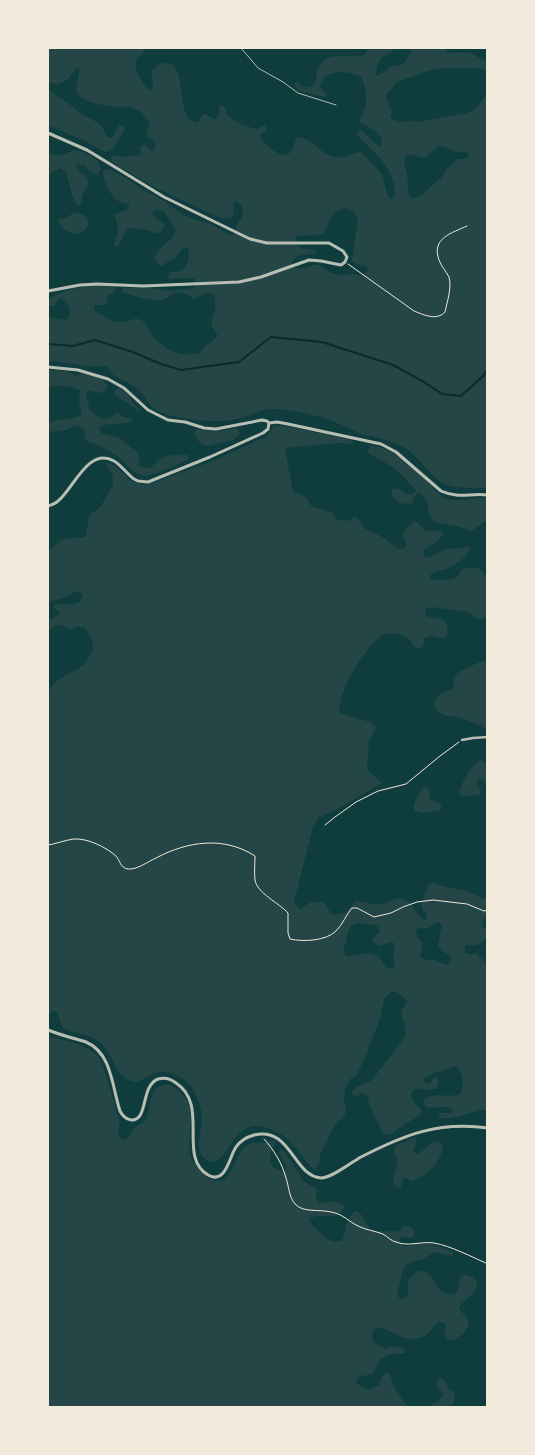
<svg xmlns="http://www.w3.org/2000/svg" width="535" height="1455" viewBox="0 0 535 1455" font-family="Barlow,sans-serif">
	<rect width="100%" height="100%" fill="#0f3d3e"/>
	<path fill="#244646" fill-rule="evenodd" d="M48,48H145C144,54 139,55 136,61C133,68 143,86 149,90L153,88C154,82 151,77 151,71C155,67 159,64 165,63C190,60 173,124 198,122L202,115L205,114L214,119L217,118L220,106L223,105L225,107L227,115L242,125L257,129L265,125L267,128L266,131L260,134V138C265,145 280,158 288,154C293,152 294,143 296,139L299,137C313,140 321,154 334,157C345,160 352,152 361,152L382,174L387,194L390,199H392L395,196C396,167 374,154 357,135V132L360,130L363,131L378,146H381C386,134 369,128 360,122C360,115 364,112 365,106C368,96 365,85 361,76C347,71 325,68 320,86L323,91L327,94L326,97C323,97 304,92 300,91C297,89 296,87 294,85L296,82L299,83C305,90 313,88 316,79C317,75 316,71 318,67C319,66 322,62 323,61C335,51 357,60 364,54C366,53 368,49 368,48H395C392,53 389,52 384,56C378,60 376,69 376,76H378L392,66L401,65L405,62L412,48H447L446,51L448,53C455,53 462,52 469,53C476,54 480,60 487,61V70L473,68H442L428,71L397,82L386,96L392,111L390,117C398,125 408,119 418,122L467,113C479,109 478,103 487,95L488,486L485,488C474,488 459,489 447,485C430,478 420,457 405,448C392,440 379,438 365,435C353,431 342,424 329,420C311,414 290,408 270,409C259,410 248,416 237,419C217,424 177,420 158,411C149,407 146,396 138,389C130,383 120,380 112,374L110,370L107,366H85L54,361L48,362V317L64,320L68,318C72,309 69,304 62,299H58L55,306H51L48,304L49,299C60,290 103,280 115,286L116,290L114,292L108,295L107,303L105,305H95L94,310C102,317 115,324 126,322C131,320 136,317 141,320C146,322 147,328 150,332C161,349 180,358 200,353L205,346L214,340L218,336L211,325C211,321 213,318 214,314C215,310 216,305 215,301C215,287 202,295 194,299C188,294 180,290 172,294C168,296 167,299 162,300C152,301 132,296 123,292L122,290L124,288L145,287L168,291L194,288L196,285L195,280L193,278L169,279L167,276L171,271L177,272L184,269C188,263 191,255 187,248H183L176,257L163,265L161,266C146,256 163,247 170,240C173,237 175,234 176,230L164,211L157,209L153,211V215L165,225L160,233H156L147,230L129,228C123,233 123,240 117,247L114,246C114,240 118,235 118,229C119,220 107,213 126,211L130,204C126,203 122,203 118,201C111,197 102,179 103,171L110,169L126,178L140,188L163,200L183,215L199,221L209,223L230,235L234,234L239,221L243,216L242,206L237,201H234L233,215L231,218L224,219L213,215L152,186L112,162L111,158L113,155L123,157L140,155L141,153L140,148L144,144L147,146L150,150L154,151L156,143L147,136V131L150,125C148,118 138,108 130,107C127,106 122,107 119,107C109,107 77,102 76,90C76,84 79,76 80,70L79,68L77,67C68,79 64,88 48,82ZM441,146C447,146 450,151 456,152C461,153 463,151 468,153L469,156L466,159H458L447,169L441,178L419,197L413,198L409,195L407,173L404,163L405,158L407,155H413L423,158C430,155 434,148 441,146ZM345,208C351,210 356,213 358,219L352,260C356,266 362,264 367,267L368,271L360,276L354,274L338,275L331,273L319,265H314L302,269L294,267L292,262C298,252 306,256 315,253L316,250L301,248L296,245L295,239L297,236C306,234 318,237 325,233C330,219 329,213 345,208Z
		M48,90C58,96 68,103 78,111C90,121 101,119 107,137L110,138L113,136L119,125L123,126L125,128L115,146L110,151L105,152L85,141L48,125Z
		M75,150C86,152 100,158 101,170L96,175L90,172L85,165L79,164L76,166C77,174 87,173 88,181C89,187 83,191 82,196C81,199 82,202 81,205L78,206L72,195L66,172L59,168L48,175V152C60,158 63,155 75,150Z
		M75,213C106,216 75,253 58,220L59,219H65L70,215Z
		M48,370L66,371L77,376L82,373C92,375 103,376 108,386L104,392L100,393L89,390L86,394L90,411L103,419L110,418L115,414L118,413L124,417L132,419V422L103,425L99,428L101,433L120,438L137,452L139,456V465C153,474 153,461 164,457C171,454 179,455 186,455H188L189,458C184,463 154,475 146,476C131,474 128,464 117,456C114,454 99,445 96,444C91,442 88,443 85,439C84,435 86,431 83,428C77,423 72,428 67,430C60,432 54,429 48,434V423C58,418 71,421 81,415C83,410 79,407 79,402C79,398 80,396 80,391C70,384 59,386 48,387Z
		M118,388C128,390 129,397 134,404C136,406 139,408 141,411V412L115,395V391Z
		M274,426H285L353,440L352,444L339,443L285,448L293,491L307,498L311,506L332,512L336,519L348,521L355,517C360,520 361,526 366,529C370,532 376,533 380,536C388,540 392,546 400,549L406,547L407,544L403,537V532L414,522H418C420,525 421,527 423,529C428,534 436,529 443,532V535L435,543L423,550V554L425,557C434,558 436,554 443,550C450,547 458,551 467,546L470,547C469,557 454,565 446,569C440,571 435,571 430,575V579C435,581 450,580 455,578C459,577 460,572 463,569C467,568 474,566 478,568C492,573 487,603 487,615L483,619H478L468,612L432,607L427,608L425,613L426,616C440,620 450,616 447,636L443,638C435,638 431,633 424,639L423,645L421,648H417C413,646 413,643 410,640C404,634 392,632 384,635C367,641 335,696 340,713L370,722L376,726L374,732L369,740L367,770L382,783L338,809L319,817L313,827L294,902L300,910L309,903L323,901L332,915C338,915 344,914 348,910C352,907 351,904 356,901C364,902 375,906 383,904C391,902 397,895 406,900C414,905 416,916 424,920H426L427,915C426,914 422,909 422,908C421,904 427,884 431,883C434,881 439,885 442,886C451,889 460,888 469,892C476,894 480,899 487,898V906L486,908L487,916L483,920L482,926L487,930V937C484,940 481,944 477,945C470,947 464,941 465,952L467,954H477L487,964V1110C473,1109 449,1124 438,1116L440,1113H453L454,1111C445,1103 435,1110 426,1107L423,1101C433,1090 447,1099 460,1094C464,1086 464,1073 456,1066C450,1067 428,1075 423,1079V1082L430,1084L433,1078L438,1077C441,1100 418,1083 413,1091C411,1094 410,1095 412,1098C413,1103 419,1106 422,1111L419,1116L405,1124L390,1135L383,1133L369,1104L368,1096L362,1093L357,1096L352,1094V1091L357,1087L372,1080L404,1038C408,1028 403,1022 401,1012L407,1002L405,998L396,992H391L384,999L380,1019L363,1062L356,1076L351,1078L345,1088L344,1101L346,1110L345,1115L334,1126L325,1144L320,1155L319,1165L316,1168H312C303,1158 294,1144 284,1136C279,1133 273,1130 267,1128C230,1115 228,1173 207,1160C193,1151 201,1134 202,1121C203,1110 197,1094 190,1085C181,1075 164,1068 152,1074C145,1077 140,1084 131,1081C115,1076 113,1054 101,1043C90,1033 76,1034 63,1028C59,1022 60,1016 56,1011H52L48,1015V689H49L57,681L84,665L92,652L93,645L91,637L85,628L77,626L71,630C67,629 65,626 61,625C57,624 51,629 48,630V620C52,618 59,617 59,612L54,608V606L57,604C67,604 71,606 81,601L83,594L76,591L63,598L48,602V553L59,541L69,538H83L86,536L89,516L101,506L113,485V479L112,474L107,466V463H110C125,471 130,488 150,484L207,463L266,437ZM436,922H440L442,925L438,945L442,951L451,956V960L446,965L432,959C427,961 424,960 420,956L423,944L417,937L416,930L419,928L427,929ZM359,923L375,925L379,928L380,932L375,936L372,940L375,944L380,946L390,942L394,943L395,947L393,952L395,967L393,969C383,969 384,959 375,955C365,951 357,957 347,956L343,952L349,929L352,925Z
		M237,428L240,433L234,440L207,446C200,445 195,438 194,431L198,429C211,433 224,431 237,428Z
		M371,446C391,445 418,471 431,485C435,490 439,495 445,498C455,503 476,497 487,498V521L481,524L472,531H469L460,527L435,522L430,517L427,503L421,494L417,493L412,503C404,506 392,501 391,491L393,489L398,488L406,494L412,495L416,490L401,474L391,466L368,453L369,448Z
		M487,659V730C479,725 471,721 461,718C448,715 441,718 433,705C437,695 443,692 453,689L455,675L462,670Z
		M479,761H482L487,764V786L482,780L479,779L476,784L481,790V792L479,795L463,796L459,793C462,781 469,769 479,761Z
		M424,787L429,789L430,799L440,803L442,805L440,810C432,811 421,816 414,810C412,803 420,793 424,787Z
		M48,1036C65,1041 90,1044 101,1060L119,1118C120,1125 117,1133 120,1139L125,1140C130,1137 130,1132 135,1128C138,1125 143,1124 146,1119C151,1108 149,1085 165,1085C173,1084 180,1091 184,1096C198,1112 184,1141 192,1160C194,1164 198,1168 201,1172C205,1176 211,1181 218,1181C232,1182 235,1155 245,1147C250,1142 256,1143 263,1143C266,1143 271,1141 274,1140L275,1144C267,1154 268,1171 284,1171L286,1169V1166L279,1152L281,1149L287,1155L304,1182L316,1188L317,1190L316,1198L318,1203C327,1203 336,1199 344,1206C336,1225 322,1210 310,1219V1222C319,1232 327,1244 342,1241C347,1231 345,1217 356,1211C365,1214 364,1224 371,1229C380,1234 389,1229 399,1232L404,1226C410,1225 412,1228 414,1232V1236L411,1238L403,1237L400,1238L399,1240L403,1246C410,1247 414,1244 420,1243C431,1242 444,1248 453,1252V1256H451L434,1252L424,1259L410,1262L405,1266L402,1273L397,1294L399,1298L403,1299C413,1292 404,1285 411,1277C422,1263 434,1275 437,1288L447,1294H453L457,1292L460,1278L463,1275C468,1275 472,1276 475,1280C483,1289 464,1299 459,1307C461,1313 466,1315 468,1321C471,1329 458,1340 450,1340C447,1340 445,1337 444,1335L446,1326L445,1323L439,1321C433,1326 430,1334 422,1337C404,1345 386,1326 378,1328C375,1329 373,1331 372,1334C370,1342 380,1347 387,1349L391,1346L401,1348L405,1350V1353C397,1354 390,1353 382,1358C371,1367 382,1375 360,1376L356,1381L357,1384L368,1390L379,1385L384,1373H388L390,1374C393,1388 399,1398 410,1407H48Z
		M413,1138H416L417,1140L413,1151L417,1154C424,1151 429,1144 436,1141L440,1142L443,1146C441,1162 427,1176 412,1181L407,1178H403L401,1187L397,1188L393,1183C393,1175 398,1167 397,1159C396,1154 392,1152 395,1147C399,1142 408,1142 413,1138Z
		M441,1378L444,1380L449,1389L454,1392C459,1411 439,1408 428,1407L439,1400L443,1395C441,1390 432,1384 441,1378Z"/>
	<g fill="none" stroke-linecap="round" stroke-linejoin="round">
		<path stroke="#0a2a2b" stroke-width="2" d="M48,344L73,346L95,340L133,352L161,364L181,370L239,362L271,337L322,342L393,365L424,382L442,394L461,396L481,378L488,370"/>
		<path stroke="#f1e9da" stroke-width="1" d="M348,264L414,311C424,315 437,321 445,312C447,302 452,288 449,277C446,271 441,266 439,260C431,238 452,233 467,226
			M325,825L335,817L356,802L378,791L406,784L440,756L459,742
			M48,845C56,844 65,840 74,839C87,838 106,847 116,856C120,860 120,868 128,869C137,870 149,861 156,858C188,841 224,836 255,856C255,864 254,873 255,880C257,893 279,903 288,913V933L290,939C303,942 326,941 336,931C343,924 346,915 352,908H357L374,917L391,913L403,907L417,902L433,900L467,904L484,911L488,910
			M264,1139C274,1150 282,1163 286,1178C289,1187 289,1197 295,1204C303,1213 319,1209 331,1212C343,1214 348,1221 358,1226C366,1230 375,1231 383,1234C388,1237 391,1241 396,1242C409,1247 421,1241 434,1243C451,1246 472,1257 488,1264"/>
		<path stroke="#b8beb3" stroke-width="1" d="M241,48L258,68L283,82L298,93L336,105"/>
		<path stroke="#b8beb3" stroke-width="2.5" d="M462,740L473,738L488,737"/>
		<path stroke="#b8beb3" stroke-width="3" d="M48,133L87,150L164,197L250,239L267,243H329L343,251L347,257L345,262L341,265L321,261L309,260L261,277L239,282L143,286L97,284L80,285L48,291
			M48,367L78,370L108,379L124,388L148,410L168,420L185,422L204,428L216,429L262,420L267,421L269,423
			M269,423L277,422L288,424L381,444L396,452L441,491C459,499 469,493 488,495
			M48,506C51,505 55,504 58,501C73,490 88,446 114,461C121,465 127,474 134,479L138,481L148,482L210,457L263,433L268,429L269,423
			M48,1030C60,1035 73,1038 86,1042C112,1053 112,1087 120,1111C122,1115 126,1119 131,1120C149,1121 140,1086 158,1079C165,1077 171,1079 176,1083C210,1105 177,1157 208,1175C226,1185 229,1157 236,1147C240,1141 247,1137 254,1135C291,1126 293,1176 321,1178C332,1178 350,1163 361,1157C404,1135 438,1121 488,1128"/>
	</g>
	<rect width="535" height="1455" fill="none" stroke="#f1e9da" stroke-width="98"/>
</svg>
